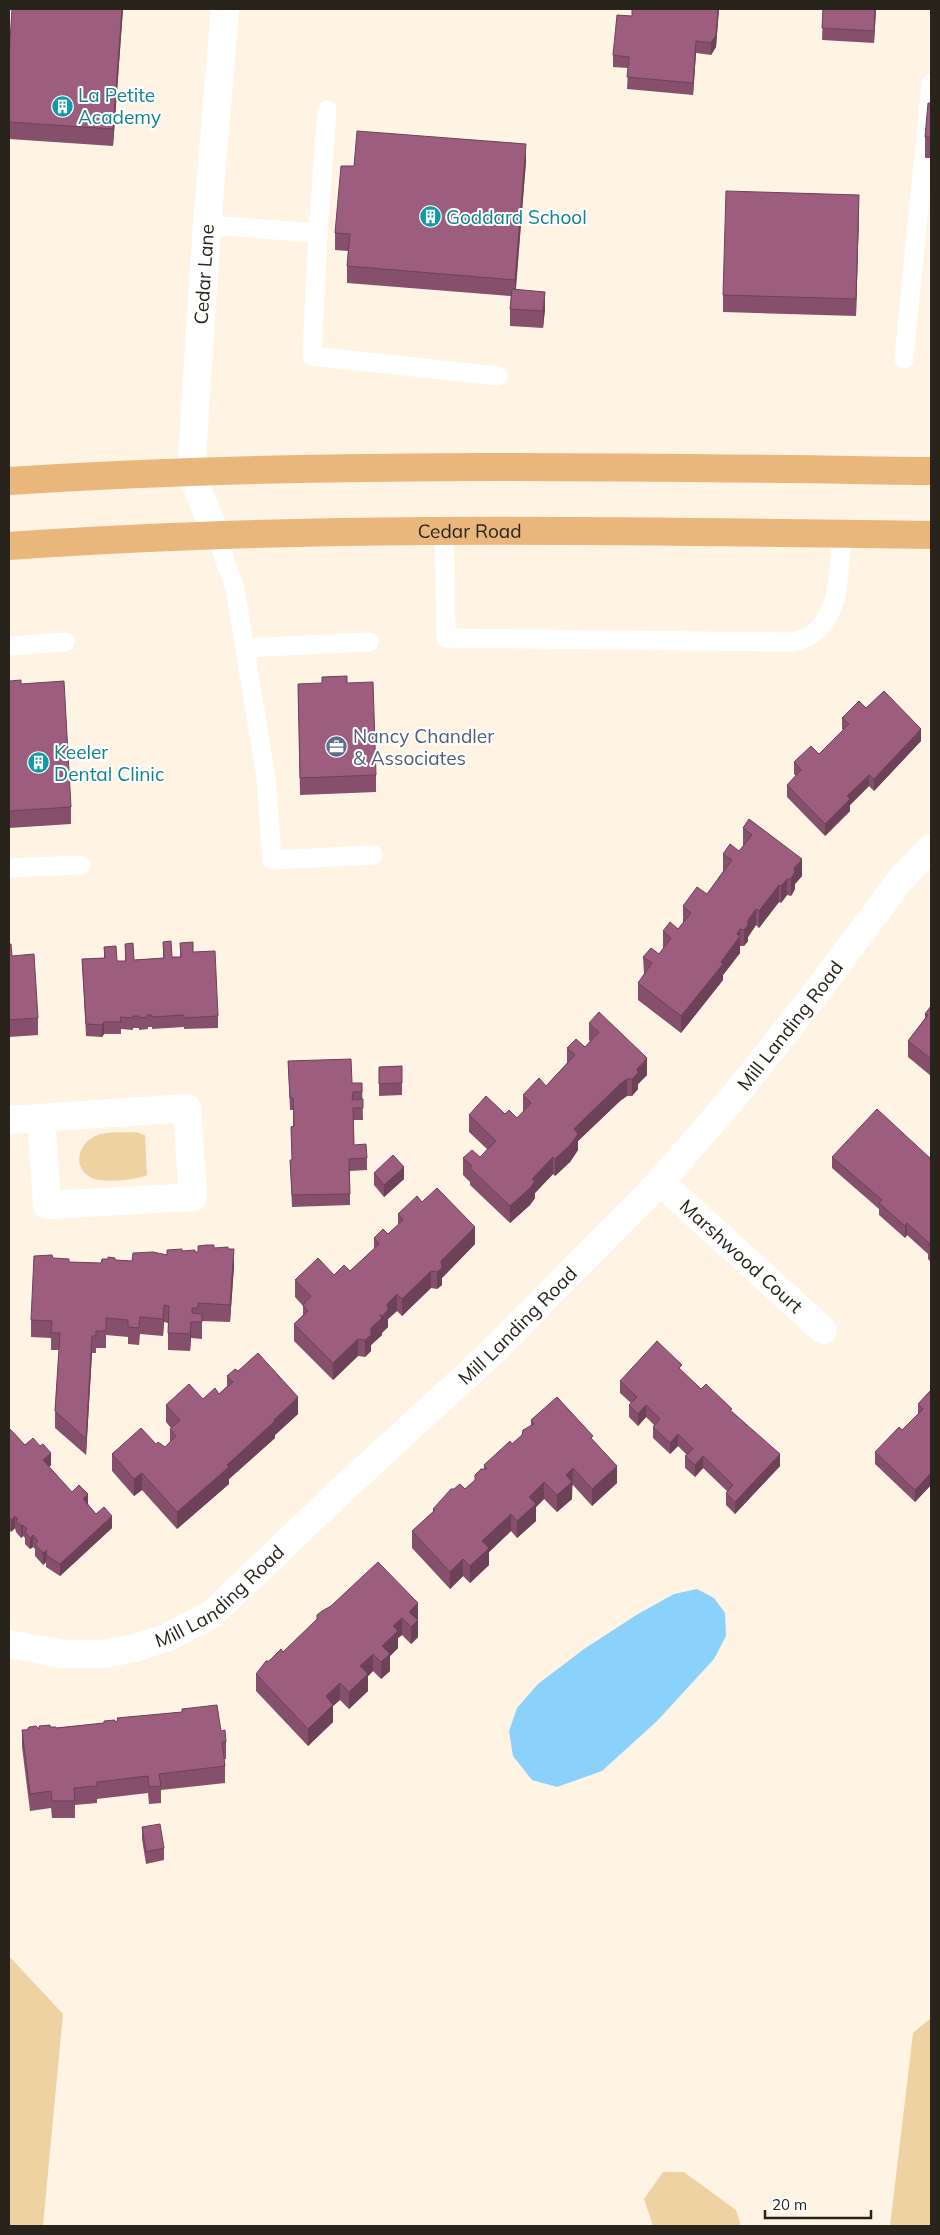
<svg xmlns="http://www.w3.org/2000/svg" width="940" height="2235" viewBox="0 0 940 2235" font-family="Mulish,sans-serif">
	<rect width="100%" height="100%" fill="#fff4e3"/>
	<path fill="#efd2a1" d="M136,1132L145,1135L147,1175C136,1180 101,1184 90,1177C71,1166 79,1141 98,1135C109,1131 125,1133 136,1132Z
		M9,1956L63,2014L43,2226H9Z
		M931,2018V2226H890L913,2033Z
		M663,2172H684L736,2210L741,2226H653L644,2199Z"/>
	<path fill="#8ad1fb" d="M697,1589L714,1598L725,1613L726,1636L714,1659L657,1721L602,1771L557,1787L532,1780L513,1756L509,1731L517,1708L538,1684L584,1649L638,1614L674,1594Z"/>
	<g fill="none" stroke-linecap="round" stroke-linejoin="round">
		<path stroke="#fff" stroke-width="19" d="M207,225L318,233L312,356L498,376
			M318,233L327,110
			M904,359L931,83
			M444,532L446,638L794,642C800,640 807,638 812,634C843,612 838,567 842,533
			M216,535L235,589L266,777L272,860L373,855
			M9,646L65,642
			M245,648L369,642
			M9,868L81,865"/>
		<g stroke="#fff" stroke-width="28">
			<path id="s1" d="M216,535L191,472L207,225L225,9"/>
			<path d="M9,1120L187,1108L193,1197L47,1205L41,1118"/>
			<path id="s2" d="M660,1182L823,1330"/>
			<path id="s3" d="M9,1644L63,1654H104L135,1648L168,1637L212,1614L344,1488L488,1356L660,1182L737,1093L819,989L900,880L931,848"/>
		</g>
		<g stroke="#e9b67c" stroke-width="28">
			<path d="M9,481C316,461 624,467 931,471"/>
			<path id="s4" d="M9,546C316,524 624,531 931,535"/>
		</g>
	</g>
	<path fill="#86506c" d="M123,9L113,146L9,139V57Z
		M632,9H719L716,47L711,55L696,53L693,95L627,89L628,68L613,67V55L632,16Z
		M823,9H876L874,43L822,40Z
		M931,103V158H925V137Z
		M526,161L516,289L545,309L543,328L510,326V309L511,296L347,283V266L348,251L335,250V233L354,166Z
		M859,212L856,316L723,312V295Z
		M347,683L376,775V792L300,795L298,684Z
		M21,684L71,807V824L9,828V685Z
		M866,708L921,741L874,791L869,786L850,805V811L825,836L787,797V785L796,776L794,774V762L819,754L843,730L842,729V718Z
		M749,819L802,876L795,884V889L791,896L787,895L781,903L779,902L759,928L756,925L748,937V941L744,946H740V953L723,975V980L681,1033L638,1000V983L644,974L643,957L659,954L663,949V931L678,929L683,923V906L707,894L723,871V854L739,851L744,846L743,845V828Z
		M163,942L172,957H180V943L193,952L218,1016V1028L184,1029V1027L152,1029V1027H148V1029L139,1030V1028H133V1030L121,1029V1034H104L102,1037L86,1036L82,959L104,958V947L117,961H125V944L134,960L163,958Z
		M9,944L12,956L38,1018V1035L9,1037Z
		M931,1006V1076L908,1057V1041L925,1018V1014Z
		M589,1023L647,1075L638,1084V1089L632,1096H627L620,1101L578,1141V1150L570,1162L555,1176L553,1174L535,1193V1198L530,1205L510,1223L470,1185V1182L463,1175V1158L480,1157L487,1149L469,1132V1115L505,1114L517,1118L523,1112V1095L546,1086L567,1063V1048L585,1047L590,1041L589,1040Z
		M288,1061L352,1083H362L363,1120H353L354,1145L367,1158V1170L350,1171V1205L292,1207L290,1160H292L291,1127L293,1126V1110H290Z
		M402,1066V1095L379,1096V1067Z
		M832,1157L931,1159V1262L928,1259V1254L907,1235L905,1238L879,1215V1209L832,1168Z
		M374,1173L404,1179L384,1197L374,1185Z
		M422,1202L475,1244L442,1278V1285L437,1289L431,1288L402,1316L397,1311L388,1319V1327L382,1332V1335L371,1345V1351L365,1357L358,1356L333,1380L294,1341V1324L303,1315V1306L295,1297V1280L334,1275L350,1271L374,1249V1238L388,1234L398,1225V1214Z
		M214,1248L228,1249L234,1266L230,1322L202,1321V1339L191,1338L190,1351L168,1350V1323L164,1322L163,1336L140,1334L139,1345L128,1344V1337L106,1335V1348H96V1353H92L86,1455L55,1428V1411L59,1350H51V1338L31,1337V1320L53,1258L69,1262L101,1263L115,1260L132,1261L167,1255L182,1251L198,1252Z
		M238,1371L298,1414L275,1435V1438L229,1479V1484L177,1529L142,1490L134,1496L112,1471V1454L156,1444L165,1447L170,1442V1429L171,1428L166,1422V1405L203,1399L219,1394L227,1386V1376Z
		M682,1371L701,1389L732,1412L780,1466L735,1514L726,1505V1493L728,1492L703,1468L695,1477L685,1468V1456L687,1455L678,1446L670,1454L653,1438V1427L654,1425L646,1417L638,1426L629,1417V1405L631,1403L620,1393V1381Z
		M931,1390V1485L915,1502L875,1464V1452L902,1430L918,1414V1404Z
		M531,1420L593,1441L617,1483L592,1506L573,1485L572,1486V1499L557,1512L544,1499L536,1507V1521L517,1538L511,1531L489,1552V1565L470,1583L463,1576L450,1589L412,1548V1531L433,1512V1509L454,1489H465L475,1480L484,1469V1465L512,1444L522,1435L531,1425Z
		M9,1430L25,1445L51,1465L49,1467L72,1492L88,1504L96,1514L112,1528L60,1576L46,1567V1562L43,1565L35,1556V1549L33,1547L30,1549L25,1544V1538L23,1536L21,1538L16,1532L15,1528L11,1532L9,1529Z
		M418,1603V1637L411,1644L402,1635L398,1638V1648L390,1656V1671L381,1679L373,1671L368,1676V1691L349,1709L340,1700L333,1706V1722L308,1746L256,1691V1674L269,1661L283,1652Z
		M182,1709L221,1731L226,1742V1759H224L225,1766V1783L161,1790V1803L149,1804L148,1793L97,1799V1803L75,1805V1818H52L51,1808L30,1811L22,1747V1730L50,1727L56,1728L115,1722L117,1721V1718L182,1712Z
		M142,1827L164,1848V1860L146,1864L142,1839Z"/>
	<path fill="#6d4158" d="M122,9H123L113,146V129Z
		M718,9H719L716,47L711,55V43Z
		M875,9H876L874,43V31Z
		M696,41V53L693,95V83Z
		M526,144V161L515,296V280Z
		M859,195V212L856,316V299Z
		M545,292V309L543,328V311Z
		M921,729V741L874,791V779Z
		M869,775V786L850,805V811L825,836V824L847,796Z
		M802,859V876L795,884V889L791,896V879L794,868Z
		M787,879V895L781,903V886Z
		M779,885V902L759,928V911Z
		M756,909V925L748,937V941L744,946V930L748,920Z
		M740,929V953L723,975V980L681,1033V1016L721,962Z
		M104,1022V1034L102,1037V1025Z
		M647,1058V1075L638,1084V1089L632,1096V1079L637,1069Z
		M627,1079V1096L620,1101L578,1141V1150L570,1162L555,1176V1159L574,1129L620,1084Z
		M553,1157V1174L535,1193V1198L530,1205L510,1223V1206L532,1179Z
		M404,1167V1179L384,1197V1185Z
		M907,1223V1235L905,1238V1226Z
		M475,1227V1244L442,1278V1285L437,1289V1272L441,1261Z
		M234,1249V1266L230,1322V1305Z
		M431,1271V1288L402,1316V1299Z
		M397,1294V1311L388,1319V1327L382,1333V1316L387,1304Z
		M164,1305V1322L163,1336V1319Z
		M382,1318V1335L371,1345V1351L365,1357V1340L371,1328Z
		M191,1322V1338L190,1351V1334Z
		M92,1336V1353L86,1455V1439Z
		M358,1339V1356L333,1380V1363Z
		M298,1397V1414L275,1435V1438L229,1479V1484L177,1529V1512Z
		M646,1405V1417L638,1426V1414Z
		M678,1434V1446L670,1454V1443Z
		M51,1453V1465L43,1472V1460Z
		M780,1454V1466L735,1514V1502Z
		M703,1456V1468L695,1477V1465Z
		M617,1466V1483L592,1506V1489Z
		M573,1468L572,1499L557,1512V1495L566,1475Z
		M142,1473V1490L134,1496V1479Z
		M931,1473V1485L915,1502V1490Z
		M544,1482V1499L536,1507V1521L517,1538V1521L529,1497Z
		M88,1494V1506L83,1499Z
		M511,1514V1531L489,1552V1565L470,1583V1566L482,1541Z
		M15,1516V1528L11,1532V1520Z
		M112,1516V1528L60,1576V1564Z
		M23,1525V1536L21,1538V1526Z
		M33,1535V1547L30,1549V1538Z
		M47,1550L46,1562L43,1565V1553Z
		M463,1559V1576L450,1589V1572Z
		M418,1603V1637L411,1644V1627L409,1612Z
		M402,1618V1635L398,1638V1648L390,1656V1671L381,1679L382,1646L393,1626Z
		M373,1654V1671L368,1676V1691L349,1709V1692L360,1666Z
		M340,1683V1700L333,1706V1722L308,1746V1729L326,1696Z"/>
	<path fill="#9c5d7e" stroke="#6d4158" d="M12,9H122L113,129L9,122V57Z
		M632,9H718L716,35L711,43L696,41L693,83L627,77L629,57L613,55L617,15L632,16Z
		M823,9H875L874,31L822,28Z
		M928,103H931V137H925Z
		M357,131L526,144L515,280L347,266L350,234L335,233L341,166H354Z
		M726,191L859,195L856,299L723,295Z
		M512,289L545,292L543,311L510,309Z
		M347,676V683L373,682L376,775L300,778L298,684L322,683V677Z
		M21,680V684L64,681L71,807L9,811V685L10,681Z
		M884,691L921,729L874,779L869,775L847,796L850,799L825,824L787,785L801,770L794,762L811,746L819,754L849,724L842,718L859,701L866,708Z
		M749,819L802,859L794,868L795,872L791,879H787L781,886L779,885L759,911L756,909L748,920V925L744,930L740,929L737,934L740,936L721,962L723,964L681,1016L638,983L652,963L643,957L651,948L659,954L671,938L663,931L670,922L678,929L691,913L683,906L697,887L707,894L732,860L723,854L730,844L739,851L752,835L743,828Z
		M171,941L172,957H181L180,943L193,942V952L215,951L218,1016L184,1018V1015L152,1017V1015H147L148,1017L139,1018V1016H133V1018L120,1017L121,1022H104L102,1025L86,1024L82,959L105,958L104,947L116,946L117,961H126L125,944L133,943L134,960L164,958L163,942Z
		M9,944H11L12,956L34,954L38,1018L9,1020Z
		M931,1006V1059L908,1041L928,1015L925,1014Z
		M599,1012L647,1058L637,1069L638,1073L632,1079H627L620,1084L578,1125L574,1129L578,1134L570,1145L555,1159L553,1157L532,1179L535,1181L530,1188L510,1206L470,1168L472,1166L463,1158L472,1150L480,1157L496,1141L469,1115L486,1096L505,1114L509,1110L517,1118L531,1103L523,1095L539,1078L546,1086L575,1055L567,1048L576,1039L585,1047L599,1032L589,1023Z
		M351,1059L352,1083H362V1092H353L352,1100L363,1099V1108H353L354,1145L366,1144L367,1158L349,1159L350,1194L292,1195L290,1160H292L291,1127L294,1126L293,1098H290L288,1061Z
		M402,1066V1083L379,1084V1067Z
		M877,1109L931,1159V1250L928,1247L930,1244L907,1223L905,1226L879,1203L882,1200L832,1157Z
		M393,1155L404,1167L384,1185L374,1173Z
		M437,1188L475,1227L441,1261L442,1268L437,1272L431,1271L402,1299L397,1294L387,1304L388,1310L382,1316L379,1315L382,1318L371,1328V1335L365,1340L358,1339L333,1363L294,1324L308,1311L303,1305L311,1296L295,1280L318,1258L334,1275L344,1265L350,1271L379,1244L374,1238L383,1229L388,1234L403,1220L398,1214L417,1196L422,1202Z
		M207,1245H214V1248L228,1247V1249H234L230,1305L198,1303V1308H192V1313L202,1314V1322H191L190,1334L168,1333L169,1306L164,1305L163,1319L140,1317L139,1328L128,1327V1320L106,1318V1331H96V1336H92L86,1439L55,1411L60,1333H51L52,1321L31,1320L34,1256L52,1255L53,1258L69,1259V1262L101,1263L102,1259H108V1257L115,1258V1260L132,1261L133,1253L153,1252L167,1255V1250L182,1249V1251L195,1250V1252H198V1246Z
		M657,1341L682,1365L679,1368L701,1389L706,1384L732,1409L730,1410L780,1454L735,1502L726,1493L733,1485L703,1456L695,1465L685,1456L693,1449L678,1434L670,1443L653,1427L660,1419L646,1405L638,1414L629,1405L637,1397L620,1381Z
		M258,1353L298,1397L274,1420L275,1421L227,1465L229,1467L177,1512L142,1473L134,1479L112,1454L141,1428L156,1444L158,1442L165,1447L176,1436L170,1429L180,1420L166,1405L189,1384L203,1399L215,1388L219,1394L233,1382L227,1376L235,1369L238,1371Z
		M931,1390V1473L915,1490L875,1452L899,1427L902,1430L923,1409L918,1404Z
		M557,1397L593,1436L591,1438L617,1466L592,1489L573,1468L566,1475L572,1482L557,1495L544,1482L529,1497L536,1504L517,1521L511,1514L482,1541L489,1548L470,1566L463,1559L450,1572L412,1531L435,1510L433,1509L451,1489H454L460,1484L465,1489L475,1480V1475L481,1469H487L484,1465L510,1441L512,1444L522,1435L523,1430L534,1424L531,1420Z
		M10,1429L25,1445L33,1438L40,1446L43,1444L51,1453L43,1460L72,1492L79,1485L88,1494L83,1499L96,1514L104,1507L112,1516L60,1564L46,1555L47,1550L43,1553L35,1544L38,1541L33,1535L30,1538L25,1532L27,1529L23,1525L21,1526L16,1520L18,1519L15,1516L11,1520L9,1517V1430Z
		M378,1562L418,1603L409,1612L418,1620L411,1627L402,1618L393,1626L398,1631L382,1646L390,1654L381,1662L373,1654L360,1666L368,1674L349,1692L340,1683L326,1696L333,1705L308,1729L256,1674L266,1661H269L281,1649L283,1652L317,1619V1615L322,1611L331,1606Z
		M217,1705L221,1731L225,1730L226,1742H222L225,1766L159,1774L161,1786L149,1787L148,1776L97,1782V1786L74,1788L75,1801H52L51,1791L30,1794L22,1730H27L29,1727L36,1726L39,1729V1726L50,1725V1727H56V1728L104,1723V1721L115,1720V1722L118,1721L117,1718L182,1712V1709Z
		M160,1824L164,1848L146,1852L142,1827Z"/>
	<defs>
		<symbol id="building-disc" viewBox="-11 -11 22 22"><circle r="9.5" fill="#0f9aa8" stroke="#fff"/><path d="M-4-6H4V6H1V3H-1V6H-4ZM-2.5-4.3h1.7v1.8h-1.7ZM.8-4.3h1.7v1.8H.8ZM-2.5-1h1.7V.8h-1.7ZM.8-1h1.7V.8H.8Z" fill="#fff"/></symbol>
		<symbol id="office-disc" viewBox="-11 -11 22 22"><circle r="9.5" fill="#5c6f8a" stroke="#fff"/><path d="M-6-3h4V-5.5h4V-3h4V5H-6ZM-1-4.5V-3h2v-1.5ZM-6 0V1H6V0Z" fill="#fff"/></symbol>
	</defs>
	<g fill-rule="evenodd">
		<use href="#building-disc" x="50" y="94" width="25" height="25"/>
		<use href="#building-disc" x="418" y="204" width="25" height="25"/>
		<use href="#office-disc" x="324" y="734" width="25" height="25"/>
		<use href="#building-disc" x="26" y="750" width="25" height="25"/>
	</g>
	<g text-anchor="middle" stroke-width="4" stroke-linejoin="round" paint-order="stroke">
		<g font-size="19" fill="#0d838f" stroke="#fff" text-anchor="start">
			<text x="78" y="102">La Petite<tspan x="78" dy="22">Academy</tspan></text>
			<text x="446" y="224">Goddard School</text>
			<text x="54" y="759">Keeler<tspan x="54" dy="22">Dental Clinic</tspan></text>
		</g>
		<g font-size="19" fill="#28241c" stroke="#fff">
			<text dy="7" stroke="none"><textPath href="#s1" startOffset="266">Cedar Lane</textPath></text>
			<text dy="7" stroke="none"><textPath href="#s4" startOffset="461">Cedar Road</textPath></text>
			<text dy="7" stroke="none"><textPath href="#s3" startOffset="1038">Mill Landing Road</textPath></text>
			<text dy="7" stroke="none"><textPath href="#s2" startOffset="110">Marshwood Court</textPath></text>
			<text dy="7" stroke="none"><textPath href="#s3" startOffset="632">Mill Landing Road</textPath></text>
			<text dy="7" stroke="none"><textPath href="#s3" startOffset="228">Mill Landing Road</textPath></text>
		</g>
		<g font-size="19" fill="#4e5e75" stroke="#fff" text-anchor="start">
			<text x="353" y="743">Nancy Chandler<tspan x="353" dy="22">&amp; Associates</tspan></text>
		</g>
	</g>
	<rect width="940" height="2235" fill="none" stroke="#28241c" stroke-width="20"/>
	<path d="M765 2210v8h106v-8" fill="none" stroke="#28241c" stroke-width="2.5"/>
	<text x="772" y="2210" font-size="15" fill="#28241c" stroke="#ffffff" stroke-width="4" paint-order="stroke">20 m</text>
</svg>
